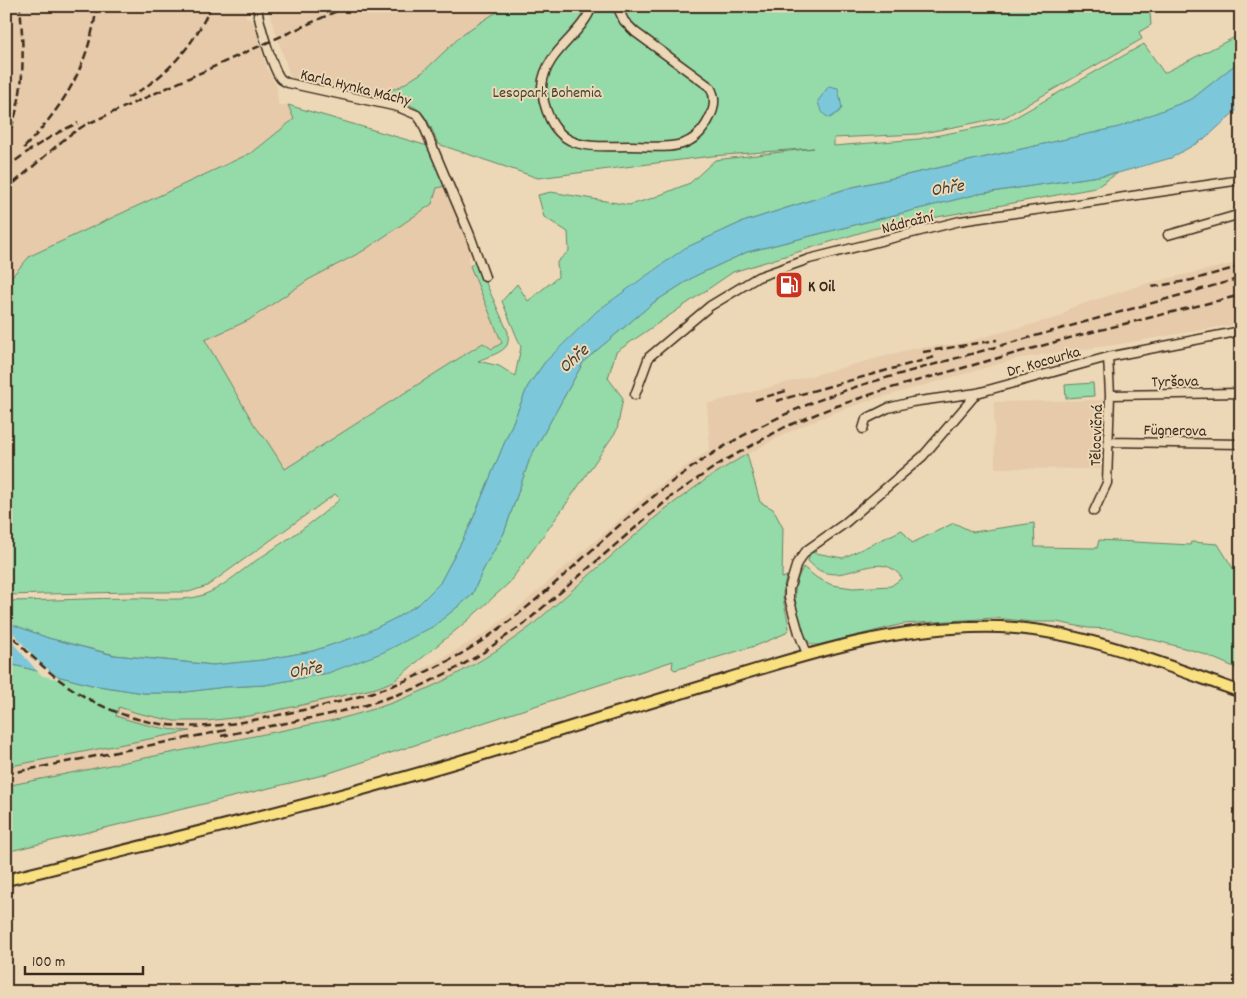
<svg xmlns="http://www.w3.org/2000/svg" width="1247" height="998" viewBox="0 0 1247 998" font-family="Dekko,sans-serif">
	<rect width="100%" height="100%" fill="#ecd8b6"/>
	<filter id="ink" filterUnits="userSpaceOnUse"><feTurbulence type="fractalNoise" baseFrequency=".02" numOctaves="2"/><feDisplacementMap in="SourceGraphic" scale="10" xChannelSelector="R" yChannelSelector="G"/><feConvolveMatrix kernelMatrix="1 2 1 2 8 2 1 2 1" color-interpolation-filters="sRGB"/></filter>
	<g filter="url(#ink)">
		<path fill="#e6caa9" d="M6,6H249L245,16L253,21L267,69L277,87L278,105H288L294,119L253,152L30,256L6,283Z
			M267,6H506L464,33L423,72L401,86L374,97L291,79Z
			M445,186L472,248L470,256L468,258L470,266L499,330L503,343L492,349L483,343L285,470L267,441L255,426L205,340L249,320L308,280L363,251L432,204L437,188Z
			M1241,262V323L1114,345L1020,358L872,400L833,413L789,432L747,454L708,478L664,510L530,627L506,644L460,673L419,694L390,705L339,719L6,786V767L187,731L135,723L115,716L118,707L137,713L174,721H207L249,716L376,688L421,670L445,657L487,632L524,603L652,491L710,449L707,404L915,348L958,344L1060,317L1070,308L1148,283Z
			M1107,400L1106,469L995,468L994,402Z"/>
		<path fill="#94dba9" stroke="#688264" d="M506,6H1154L1150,13L1151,25L1139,32L1142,39L1005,117L918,134L834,138V146L919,139L1007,122L1144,44L1164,73L1241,34V60L1192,99L1120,127L849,188L740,223L686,248L545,362L528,386L470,526L440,583L419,604L396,618L362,635L313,651L263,660L214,665L115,655L48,638L6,622V612H9L6,611V601C49,601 92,598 135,598C156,598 185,602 203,595C222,588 238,573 254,562C283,542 314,523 340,499L335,494L207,586L189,592H130L6,595V283L30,256L253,152L294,119L288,105L428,146L445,186L437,188L432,204L363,251L308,280L249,320L205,340L255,426L267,441L285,469L483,343L492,349L502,343L470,266L476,261L508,332C508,336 509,341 507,345C503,353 486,357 478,361L499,366L515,376L521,347L502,301L517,284L528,301L558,277L557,262L569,251L568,232L544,217L538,195L551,192L629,205L650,199L690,183L715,160L814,148L712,156L538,178L438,144C421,101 416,106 374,97L401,86L423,72L464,33Z
			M1118,173L1095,188L872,229L733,272L616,352L608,378L623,398L617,430L564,507L509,583L467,621L394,681L376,688L302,705L249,716L207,721H174L137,713L119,707L116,716C140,724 164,730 190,731L6,767V663L92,685L144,693H178L225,687L265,685L328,673L434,626L472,595L483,570L504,533L530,458L584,361L653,303L695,276L747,252L978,194Z
			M1093,383L1094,396L1066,398L1065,385Z
			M747,454L760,502L773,509L783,528L782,578L787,576C778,600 787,606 789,629L784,634L758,645L675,670L672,668L673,661L323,775L6,852V786L339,719C413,700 468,673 530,627L664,510L708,478Z
			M954,523L973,532L1034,523L1035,547L1097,548L1099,540L1190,545L1191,542L1218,544L1234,570L1241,571V670L1199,652L1112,629L1088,628L1056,622H1032L995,618L903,624L818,645C814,645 810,645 808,641C801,631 795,606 795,594C795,584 799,575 803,567L817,578L832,585L853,588L891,586L902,578C881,548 850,582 823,572C817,570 812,565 808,561L810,552L843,558L902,530L912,543Z"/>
		<path fill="#7bc8da" stroke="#61898f" d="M1241,60V106L1206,138L1171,158L1118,173L978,194L747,252L695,276L653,303L584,361L530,458L504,533L483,570L472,595L434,626L384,652L328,673L265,685L225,687L178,693H144L92,685L6,663V622L48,638L113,655L213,665L263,660L313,651L361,635L396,618L419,604L440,583L470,526L528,386L545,362L597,311L685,248L740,223L849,188L1119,127L1192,99Z
			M829,86L838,88L842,108L839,112L830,118C823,116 819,108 818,101Z"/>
		<path fill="#ecd8b6" d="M6,625L39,662L62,680L43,676L38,672L6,635Z"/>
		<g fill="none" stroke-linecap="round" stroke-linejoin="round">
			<defs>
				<path id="minor" d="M257,6C258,19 273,71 281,79C283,81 286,82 288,83L398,107L417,115L422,122L470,235L485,277
					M592,6C582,36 545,51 542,86C542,97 545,108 550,119C566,152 598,146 630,146C662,146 692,154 709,119C715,108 716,97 710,87L635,32L624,21L617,6
					M1168,235L1241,214
					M635,395L649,357L710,306L758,277L809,259L960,221L1241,180
					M1110,395L1241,393
					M863,429L866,419L888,408L912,402L977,393L1108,357L1241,331
					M1109,442L1241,444
					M1094,511L1107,483L1110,395L1108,357
					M807,654L799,633L789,598V589L797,563L807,550L844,524L923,456L977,393"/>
				<path id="major" d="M6,880C170,839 335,800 497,750C570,727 644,704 717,682C810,653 901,624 1000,627C1081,630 1164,665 1241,692"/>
			</defs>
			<use href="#minor" stroke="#3b2a1e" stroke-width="11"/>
			<use href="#major" stroke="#3b2a1e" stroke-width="14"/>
			<use href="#minor" stroke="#ecd8b6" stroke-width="8"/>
			<use href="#major" stroke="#f9e181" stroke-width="10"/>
			<path stroke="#3b2a1e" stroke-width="2.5" stroke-dasharray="8 4" stroke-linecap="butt" d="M127,98C165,78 194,46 211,6
				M6,140C26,97 24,53 20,6
				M24,148C66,103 88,67 97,6
				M6,168C29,150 51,135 78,123
				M14,183L68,136L85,125L348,6
				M1152,287L1192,280L1241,266
				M923,352L997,340
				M755,400L786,391
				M776,401L935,357
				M6,629C61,692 124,731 209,726C241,724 272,716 303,710C363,698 422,679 474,646C540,604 593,545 654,496C717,444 790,407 868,383L1241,278
				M221,736L326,715L366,705L417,688L457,668L481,654L526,622L672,496L722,462L785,427L831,408L884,390L1084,334L1241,295
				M6,774L227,730"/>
		</g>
	</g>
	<defs>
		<symbol id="fuel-square" viewBox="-11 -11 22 22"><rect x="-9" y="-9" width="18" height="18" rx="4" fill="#c8321e" stroke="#ecd8b6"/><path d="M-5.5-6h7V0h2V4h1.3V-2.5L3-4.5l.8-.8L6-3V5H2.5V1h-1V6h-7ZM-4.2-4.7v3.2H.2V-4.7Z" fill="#fff"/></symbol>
	</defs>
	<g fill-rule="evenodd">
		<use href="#fuel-square" x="773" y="269" width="32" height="32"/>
	</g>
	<g text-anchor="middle" stroke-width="4" stroke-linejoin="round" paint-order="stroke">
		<g font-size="16" fill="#3b2a1e" stroke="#ecd8b6">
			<text transform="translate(356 86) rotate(14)" y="6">Karla Hynka Máchy</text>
			<text transform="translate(907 221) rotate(-14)" y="6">Nádražní</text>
			<text transform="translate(1043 360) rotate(-16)" y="6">Dr. Kocourka</text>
			<text transform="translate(1175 380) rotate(-1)" y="6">Tyršova</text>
			<text transform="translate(1175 429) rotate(1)" y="6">Fügnerova</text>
			<text transform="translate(1095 435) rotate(-88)" y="6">Tělocvičná</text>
		</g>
		<g font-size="16" fill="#484533" stroke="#ecd8b6">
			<text x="547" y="97">Lesopark Bohemia</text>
		</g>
		<g font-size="16" font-weight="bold" fill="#3b2a1e" stroke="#ecd8b6" text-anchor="start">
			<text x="808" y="291">K Oil</text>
		</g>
		<g font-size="18" font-style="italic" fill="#45423a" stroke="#ecd8b6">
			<text transform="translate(947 187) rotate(-9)" y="6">Ohře</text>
			<text transform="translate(573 358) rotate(-42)" y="6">Ohře</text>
			<text transform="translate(305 669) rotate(-10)" y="6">Ohře</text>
		</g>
	</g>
	<rect width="1247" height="998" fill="none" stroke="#ecd8b6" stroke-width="25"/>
	<rect x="12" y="12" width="1222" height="973" fill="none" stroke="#3b2a1e" stroke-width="2" filter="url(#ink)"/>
	<path d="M25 966v8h118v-8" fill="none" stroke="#3b2a1e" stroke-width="2.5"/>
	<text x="32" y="966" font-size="15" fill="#3b2a1e" stroke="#ecd8b6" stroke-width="4" paint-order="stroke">100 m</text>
</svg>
